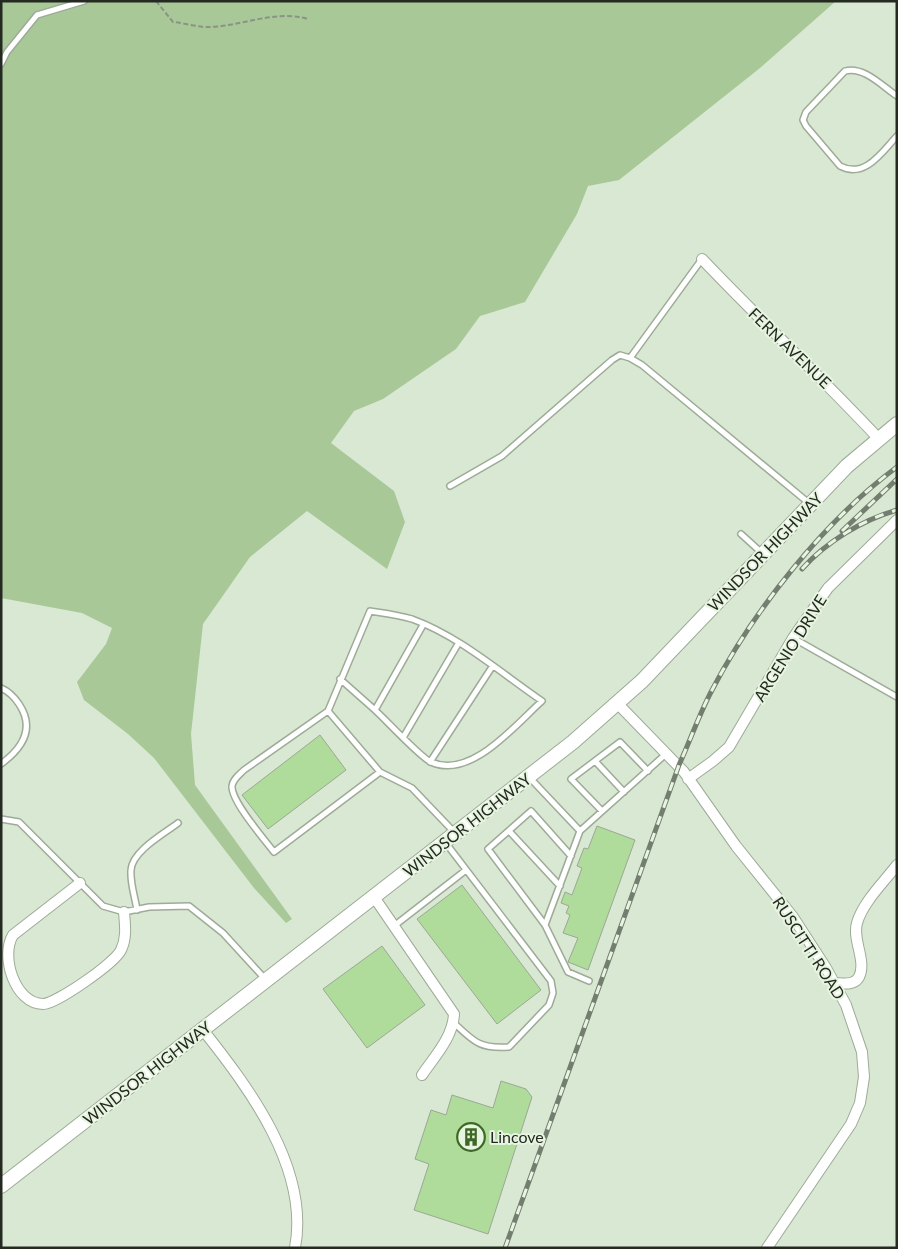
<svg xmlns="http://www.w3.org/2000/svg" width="898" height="1249" viewBox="0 0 898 1249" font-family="Lato,sans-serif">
	<rect width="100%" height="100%" fill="#d9e8d3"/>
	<path fill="#a8c898" d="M1,1H836L760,68L619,180L588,186L577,214L525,302L480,316L456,349L383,399L354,411L331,443L394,491L405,522L387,569L307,511L250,557L203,624L191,734L195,785L292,919L286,923L254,888L154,758L128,734L84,700L77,682L106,644L112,628L82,613L1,598Z"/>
	<path fill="#b0dc9b" stroke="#9aa894" d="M320,735L346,770L268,829L242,795Z
		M597,826L635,840L588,970L568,962L578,938L563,933L570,915L566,913L569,906L561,903L565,892L572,895L582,868L577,866L584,848L588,849Z
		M462,885L541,990L497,1024L417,919Z
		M382,946L425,1005L367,1048L323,989Z
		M501,1081L526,1089L532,1097L488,1234L414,1210L429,1164L415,1159L431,1110L446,1115L452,1095L493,1108Z"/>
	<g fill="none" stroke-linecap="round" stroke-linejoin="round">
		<defs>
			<path id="lane" d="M1,64L7,52L37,15L84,1
				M897,96C882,86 864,66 845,71L806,112L803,120L806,126L840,166C865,179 882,152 897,136
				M630,358L702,259
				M450,486L502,456L612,360L620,355L630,358L642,365L810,504
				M741,534L763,554
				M423,625L375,710C385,719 422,759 431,762C471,780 515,725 542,701C501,673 459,636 412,619C399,615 383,613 370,611L328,711L380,772L412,788L455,833
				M793,638L897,697
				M340,679L375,710
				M1,688C8,691 15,698 19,704C35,728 23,748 1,764
				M328,711L244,770C239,775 233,779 232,786C231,801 264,839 274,852L380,772
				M404,736L458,644
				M595,761L624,792
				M430,762L492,667
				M529,777L580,831L667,753
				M602,811L571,779L620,742L648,771
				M1,819L19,822L103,906L124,912L149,907L189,906L223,933L266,980
				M509,831L560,886
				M445,842L551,981L553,993L549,1005L509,1047C480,1049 474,1042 454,1023
				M571,856L531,811L488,849L545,925L580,831
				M137,910C135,897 130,883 131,870C132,851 165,833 178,823
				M545,925L568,972L589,981
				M394,926L466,870"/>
			<path id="street" d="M702,259C760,320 821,377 878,438
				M617,703L684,772L736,846L793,917L826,968L846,1005L862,1052L864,1077L860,1103L851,1124L767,1248
				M688,779L713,761L729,747L793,638L828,588L897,520
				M80,883L13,935C0,956 15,1004 43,1004C56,1004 115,963 121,950C127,938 125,925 124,912
				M374,897L454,1014C453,1037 435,1056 422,1075
				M834,983C843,983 854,986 859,977C867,961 852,940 857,923C863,902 884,882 897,865
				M203,1030C249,1088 310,1169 295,1248"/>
			<path id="secondary" d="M1,1186L573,742L642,681L847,466L897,424"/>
		</defs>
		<use href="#lane" stroke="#9dab97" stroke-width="8"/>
		<use href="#street" stroke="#9dab97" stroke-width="12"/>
		<use href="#secondary" stroke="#9dab97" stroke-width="16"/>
		<path stroke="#899485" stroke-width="2" stroke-dasharray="5 2.5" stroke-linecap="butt" d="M156,1L173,22C183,23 194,26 204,27C239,28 272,9 308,19"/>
		<use href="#lane" stroke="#fff" stroke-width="5"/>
		<use href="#street" stroke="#fff" stroke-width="10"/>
		<use href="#secondary" stroke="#fff" stroke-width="14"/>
		<defs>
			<path id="rail" d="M842,531L897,479
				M802,569C826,542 862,520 897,510
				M505,1248L679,765C690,741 699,715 711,692C753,611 824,521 897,467"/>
		</defs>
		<use href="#rail" stroke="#747e70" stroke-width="5"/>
		<use href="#rail" stroke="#e7f5e0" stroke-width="3" stroke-dasharray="9" stroke-linecap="butt"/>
	</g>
	<defs>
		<symbol id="building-ring" viewBox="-11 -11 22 22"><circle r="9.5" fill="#e7f5e0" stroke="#3d6825" stroke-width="1.5"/><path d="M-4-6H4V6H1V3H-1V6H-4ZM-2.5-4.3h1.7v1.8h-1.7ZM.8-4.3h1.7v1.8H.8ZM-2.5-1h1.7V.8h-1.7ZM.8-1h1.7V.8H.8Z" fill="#3d6825"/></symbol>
	</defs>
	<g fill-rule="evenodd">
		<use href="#building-ring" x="455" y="1121" width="32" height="32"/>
	</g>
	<g text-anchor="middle" stroke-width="4" stroke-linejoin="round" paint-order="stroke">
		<g font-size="16" fill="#242921" stroke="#e7f5e0">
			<text transform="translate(790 348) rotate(44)" y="6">FERN AVENUE</text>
			<text transform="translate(765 552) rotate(-46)" y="6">WINDSOR HIGHWAY</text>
			<text transform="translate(790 648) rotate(-58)" y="6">ARGENIO DRIVE</text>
			<text transform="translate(467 825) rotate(-38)" y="6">WINDSOR HIGHWAY</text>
			<text transform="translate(809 948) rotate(57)" y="6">RUSCITTI ROAD</text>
			<text transform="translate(147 1073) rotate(-38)" y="6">WINDSOR HIGHWAY</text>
		</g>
		<g font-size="16" fill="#242921" stroke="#e7f5e0" text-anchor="start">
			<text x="490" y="1143">Lincove</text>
		</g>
	</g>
	<rect width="898" height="1249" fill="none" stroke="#242921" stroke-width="5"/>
</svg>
